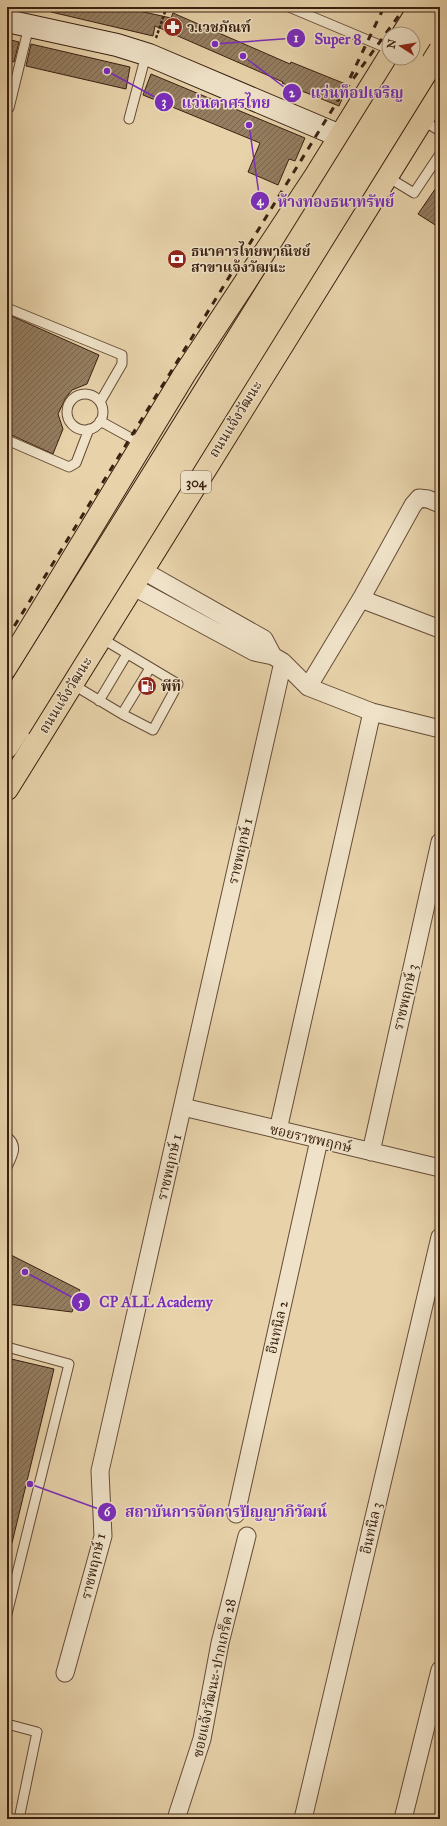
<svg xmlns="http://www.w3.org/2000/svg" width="447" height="1826" viewBox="0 0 447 1826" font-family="'IM FELL Great Primer','Noto Serif Thai',serif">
	<defs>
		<pattern id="building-hatch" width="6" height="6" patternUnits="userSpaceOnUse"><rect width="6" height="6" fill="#947d60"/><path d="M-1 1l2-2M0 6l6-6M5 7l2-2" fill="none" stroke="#7a664e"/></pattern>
	</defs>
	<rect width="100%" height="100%" fill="#e7d2aa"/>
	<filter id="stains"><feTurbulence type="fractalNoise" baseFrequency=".005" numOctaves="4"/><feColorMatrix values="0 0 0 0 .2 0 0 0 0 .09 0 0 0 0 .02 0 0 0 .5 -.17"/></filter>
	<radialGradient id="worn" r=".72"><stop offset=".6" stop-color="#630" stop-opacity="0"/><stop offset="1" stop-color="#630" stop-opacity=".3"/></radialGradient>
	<path fill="url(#building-hatch)" stroke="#3a2010" d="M51,7H121L171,18L173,13L290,64L291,62L348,85L339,106L282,83L283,82L155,26L153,36L51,12Z
		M7,39L19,42L14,62L7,60Z
		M31,44L130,67L126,89L26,66Z
		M151,74L305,138L295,161L289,159L278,185L248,172L260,143L143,95Z
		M440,182V228L418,214Z
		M7,314L99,355L87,384L72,390L65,399L58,414L63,429L53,454L7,433Z
		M7,1253L80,1290L72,1312L7,1304Z
		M7,1358L54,1369L12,1543L7,1542Z"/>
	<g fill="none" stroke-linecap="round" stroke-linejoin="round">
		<defs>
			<path id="lane" d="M289,7L389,49
				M9,108L29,26
				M129,119L146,55
				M422,120L440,131
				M386,176L414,193L440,154
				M7,308L122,355V364L100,402
				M67 412a18 18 0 1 1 36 0a18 18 0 1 1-36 0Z
				M100,421L142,444
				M7,440L69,467L76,463L89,429
				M72,684L122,714L153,730L178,684L101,638
				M99,701L127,654
				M122,714L150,668
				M7,1137C19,1146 12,1156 7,1167
				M7,1347L69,1364L7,1614
				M7,1724L37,1732L19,1819"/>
			<path id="street" d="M142,570L264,639L273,656
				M132,586L254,652L273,656L283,662L308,687L372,712L440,729
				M361,599L440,629
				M308,687L361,599L413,505L419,498L428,499L440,504
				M183,1107L440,1168
				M278,1130L372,712
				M371,1152L440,842
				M236,1514L319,1140
				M65,1673L103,1536L100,1471L283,662
				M176,1819L202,1739L220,1643L247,1536
				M303,1819L440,1237
				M403,1819L440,1670"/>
			<path id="secondary" d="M7,21L117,45L149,55L340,136"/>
			<path id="primary" d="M403,34L420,7
				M413,57L440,13
				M7,667L184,375L316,175L389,57
				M7,747L19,728
				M7,789L440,91"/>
		</defs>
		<use href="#lane" stroke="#654c36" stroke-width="11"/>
		<use href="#street" stroke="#654c36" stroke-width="19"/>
		<use href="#secondary" stroke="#3a2010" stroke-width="24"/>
		<use href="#primary" stroke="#3a2010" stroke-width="24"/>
		<path stroke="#3a2010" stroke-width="2.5" stroke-dasharray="3 2" stroke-linecap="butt" d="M156,38L166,9"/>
		<use href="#lane" stroke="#efe2c8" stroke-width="9"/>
		<use href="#street" stroke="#efe2c8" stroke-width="17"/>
		<use href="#secondary" stroke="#efe2c8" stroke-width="22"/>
		<use href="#primary" stroke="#e7d2aa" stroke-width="22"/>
		<path stroke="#3a2010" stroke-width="3" stroke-dasharray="7 7" stroke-linecap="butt" d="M350,78L384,7
			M7,638L340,97L405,7"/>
		<defs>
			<path id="primary-bridge" d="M7,709L412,58
				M19,728L440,50"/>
		</defs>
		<use href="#primary-bridge" stroke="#3a2010" stroke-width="24" stroke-linecap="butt"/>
		<use href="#primary-bridge" stroke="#e7d2aa" stroke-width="22"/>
	</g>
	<defs>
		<symbol id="pharmacy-disc" viewBox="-11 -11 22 22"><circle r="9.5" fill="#8f2418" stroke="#efe2c8"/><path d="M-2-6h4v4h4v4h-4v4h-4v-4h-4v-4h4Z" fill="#fff"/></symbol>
		<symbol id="bank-disc" viewBox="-11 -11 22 22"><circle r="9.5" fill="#8f2418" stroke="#efe2c8"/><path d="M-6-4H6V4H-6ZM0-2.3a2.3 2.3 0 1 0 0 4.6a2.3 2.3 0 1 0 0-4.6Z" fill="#fff"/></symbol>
		<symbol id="fuel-disc" viewBox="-11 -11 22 22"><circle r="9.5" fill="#8f2418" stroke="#efe2c8"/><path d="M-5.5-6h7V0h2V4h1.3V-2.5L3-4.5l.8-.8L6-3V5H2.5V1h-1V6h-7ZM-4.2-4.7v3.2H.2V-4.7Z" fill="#fff"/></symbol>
	</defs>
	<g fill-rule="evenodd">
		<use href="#pharmacy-disc" x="162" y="16" width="22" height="22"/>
		<use href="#bank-disc" x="166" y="248" width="22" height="22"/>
		<use href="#fuel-disc" x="136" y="675" width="22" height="22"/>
	</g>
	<g text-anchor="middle" stroke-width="3" stroke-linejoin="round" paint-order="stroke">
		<rect fill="#efe2c8" stroke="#705a47" stroke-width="1" x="181" y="471" width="30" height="22" rx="3"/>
		<g font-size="13" font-weight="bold" fill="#3a2010">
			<text x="196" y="487">304</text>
		</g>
		<g font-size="14" font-weight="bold" fill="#3a2010" stroke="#efe2c8" text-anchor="start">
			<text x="187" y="32">ว.เวชภัณฑ์</text>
			<text x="191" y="256">ธนาคารไทยพาณิชย์<tspan x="191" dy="16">สาขาแจ้งวัฒนะ</tspan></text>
			<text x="161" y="691">พีที</text>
		</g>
		<g font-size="14" fill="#3a2010" stroke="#efe2c8">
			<text transform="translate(235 419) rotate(-58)" y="5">ถนนแจ้งวัฒนะ</text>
			<text transform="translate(65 695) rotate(-58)" y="5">ถนนแจ้งวัฒนะ</text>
			<text transform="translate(240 851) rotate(-77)" y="5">ราชพฤกษ์ 1</text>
			<text transform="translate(405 997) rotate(-77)" y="5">ราชพฤกษ์ 3</text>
			<text transform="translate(311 1138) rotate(13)" y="5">ซอยราชพฤกษ์</text>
			<text transform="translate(169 1167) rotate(-77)" y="5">ราชพฤกษ์ 1</text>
			<text transform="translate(277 1327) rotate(-77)" y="5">อินทนิล 2</text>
			<text transform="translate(371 1528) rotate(-77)" y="5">อินทนิล 3</text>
			<text transform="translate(93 1566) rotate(-77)" y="5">ราชพฤกษ์ 1</text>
			<text transform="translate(214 1678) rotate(-78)" y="5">ซอยแจ้งวัฒนะ-ปากเกร็ด 28</text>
		</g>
	</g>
	<path fill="none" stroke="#7b2cbf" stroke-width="1.5" d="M215 44L296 38M243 56L292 93M107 71L164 102M249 125L260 201M25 1272L81 1302M30 1484L107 1512"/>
	<g fill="#7b2cbf" stroke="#efe2c8" stroke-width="1.5">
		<circle cx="215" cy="44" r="4"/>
		<circle cx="243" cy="56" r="4"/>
		<circle cx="107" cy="71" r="4"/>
		<circle cx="249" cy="125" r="4"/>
		<circle cx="25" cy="1272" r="4"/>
		<circle cx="30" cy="1484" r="4"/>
		<circle cx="296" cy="38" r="10"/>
		<circle cx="292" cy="93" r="10"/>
		<circle cx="164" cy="102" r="10"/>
		<circle cx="260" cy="201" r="10"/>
		<circle cx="81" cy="1302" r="10"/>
		<circle cx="107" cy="1512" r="10"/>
	</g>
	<g font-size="12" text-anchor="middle" font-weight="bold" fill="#fff">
		<text x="296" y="42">1</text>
		<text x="292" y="97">2</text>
		<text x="164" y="106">3</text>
		<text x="260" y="205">4</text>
		<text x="81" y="1306">5</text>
		<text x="107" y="1516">6</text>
	</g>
	<g font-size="15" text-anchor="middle" font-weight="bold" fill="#7b2cbf" stroke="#efe2c8" stroke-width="3" stroke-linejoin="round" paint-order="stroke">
		<text x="338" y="44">Super 8</text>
		<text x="357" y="98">แว่นท็อปเจริญ</text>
		<text x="226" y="108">แว่นตาศรไทย</text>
		<text x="336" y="207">ห้างทองธนาทรัพย์</text>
		<text x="156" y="1307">CP ALL Academy</text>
		<text x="226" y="1517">สถาบันการจัดการปัญญาภิวัฒน์</text>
	</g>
	<rect width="447" height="1826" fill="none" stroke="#e7d2aa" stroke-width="24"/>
	<rect x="8" y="8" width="431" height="1810" fill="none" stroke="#3a2010" stroke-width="2"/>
	<rect x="12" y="12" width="423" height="1802" fill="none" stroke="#3a2010"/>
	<g transform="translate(401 46) rotate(282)"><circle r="19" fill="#efe2c8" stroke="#a7947e"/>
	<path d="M0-3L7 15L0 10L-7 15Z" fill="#8f2418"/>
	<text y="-6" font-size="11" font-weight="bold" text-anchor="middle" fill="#3a2010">N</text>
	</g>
	<rect width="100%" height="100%" filter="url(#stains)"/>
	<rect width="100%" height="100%" fill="url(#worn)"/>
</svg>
